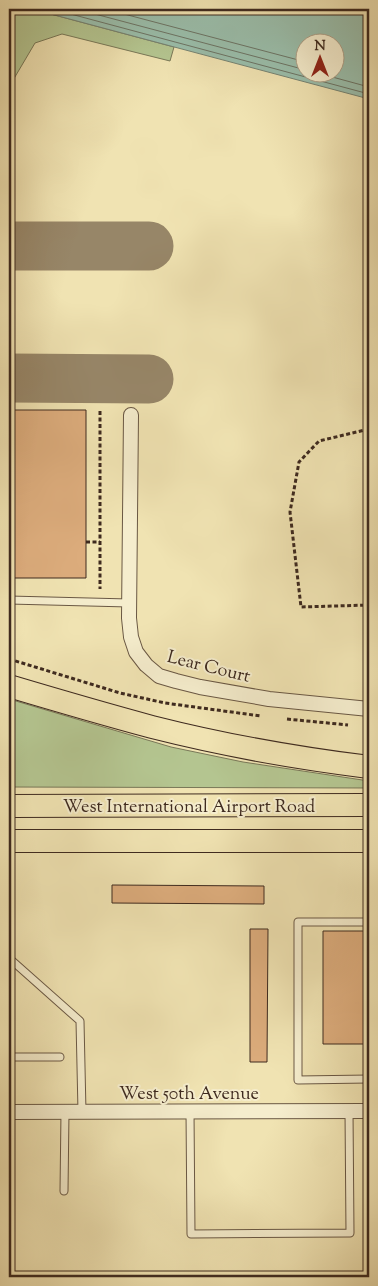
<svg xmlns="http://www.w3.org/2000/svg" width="378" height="1286" viewBox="0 0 378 1286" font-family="'Sorts Mill Goudy',serif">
	<rect width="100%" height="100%" fill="#f0e3b2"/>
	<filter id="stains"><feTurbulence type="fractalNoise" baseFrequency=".004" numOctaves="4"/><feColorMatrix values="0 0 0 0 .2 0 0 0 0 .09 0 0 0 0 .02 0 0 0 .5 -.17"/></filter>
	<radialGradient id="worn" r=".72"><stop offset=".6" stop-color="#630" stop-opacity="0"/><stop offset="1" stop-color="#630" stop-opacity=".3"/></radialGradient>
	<path fill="#b4c590" stroke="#797858" d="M9,9H32L174,47L170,61L62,34L35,43L9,87Z
		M9,699L171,747L243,762L369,781V788L9,787Z"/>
	<path fill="#9abeab" stroke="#758373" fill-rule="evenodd" d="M32,9H369V99ZM306,42H336V72H306Z"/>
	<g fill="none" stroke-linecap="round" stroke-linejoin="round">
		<path stroke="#6c7465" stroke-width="1" d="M52,9L369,94
			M76,9L306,70
			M105,9L306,62
			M314,72L369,87"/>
		<path stroke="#978668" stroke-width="49" d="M9,246H149
			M9,378L149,379"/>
	</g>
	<path fill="#dcac7c" stroke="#3e2a1f" d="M9,410H86V578H9Z
		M112,885L264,886V904L112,903Z
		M250,929H268L267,1062H250Z
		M323,931H369V1044H323Z"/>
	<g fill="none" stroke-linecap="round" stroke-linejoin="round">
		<defs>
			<path id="service" d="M9,600L129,603
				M369,922H298V1080L369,1079
				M9,958L80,1021L82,1112
				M9,1057H60
				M190,1111L191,1234L350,1233L349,1111
				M64,1191L65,1112"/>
			<path id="minor" d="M131,415L129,618L131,637L136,652L146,665L159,676L176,681L200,687L269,699L369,709
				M9,1112L369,1111"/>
			<path id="primary" d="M9,686C56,700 104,714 152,727C223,745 296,758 369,767
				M9,806L369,805
				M9,841H369"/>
		</defs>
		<use href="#service" stroke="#6a5844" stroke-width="9"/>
		<use href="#minor" stroke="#6a5844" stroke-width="16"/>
		<use href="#primary" stroke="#3e2a1f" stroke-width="24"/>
		<path stroke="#3e2a1f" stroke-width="3" stroke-dasharray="4 2.5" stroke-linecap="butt" d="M100,411V589
			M369,429L319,441L299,462L290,512L301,607L369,605
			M86,542H100
			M9,659L120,693L165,703L261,716
			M287,719L348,725"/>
		<use href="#service" stroke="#f5edcd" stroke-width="7"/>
		<use href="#minor" stroke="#f5edcd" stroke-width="14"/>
		<use href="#primary" stroke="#f0e3b2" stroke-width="22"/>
	</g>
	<g text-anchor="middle" stroke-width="4" stroke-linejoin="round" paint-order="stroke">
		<g font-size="18" fill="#3e2a1f" stroke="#f5edcd">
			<text transform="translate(209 666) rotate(14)" y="6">Lear Court</text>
			<text x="189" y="812">West International Airport Road</text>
			<text x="189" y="1099">West 50th Avenue</text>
		</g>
	</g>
	<rect width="378" height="1286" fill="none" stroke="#f0e3b2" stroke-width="30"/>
	<rect x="10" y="10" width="358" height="1266" fill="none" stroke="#3e2a1f" stroke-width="2.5"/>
	<rect x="15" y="15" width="348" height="1256" fill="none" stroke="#3e2a1f"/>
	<g transform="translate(320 58)"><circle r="24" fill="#f5edcd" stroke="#ac9f87"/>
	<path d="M0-4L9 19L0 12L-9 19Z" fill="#8f2418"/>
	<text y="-8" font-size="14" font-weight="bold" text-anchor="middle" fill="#3e2a1f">N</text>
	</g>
	<rect width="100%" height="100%" filter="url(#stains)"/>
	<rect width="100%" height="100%" fill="url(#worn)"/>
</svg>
